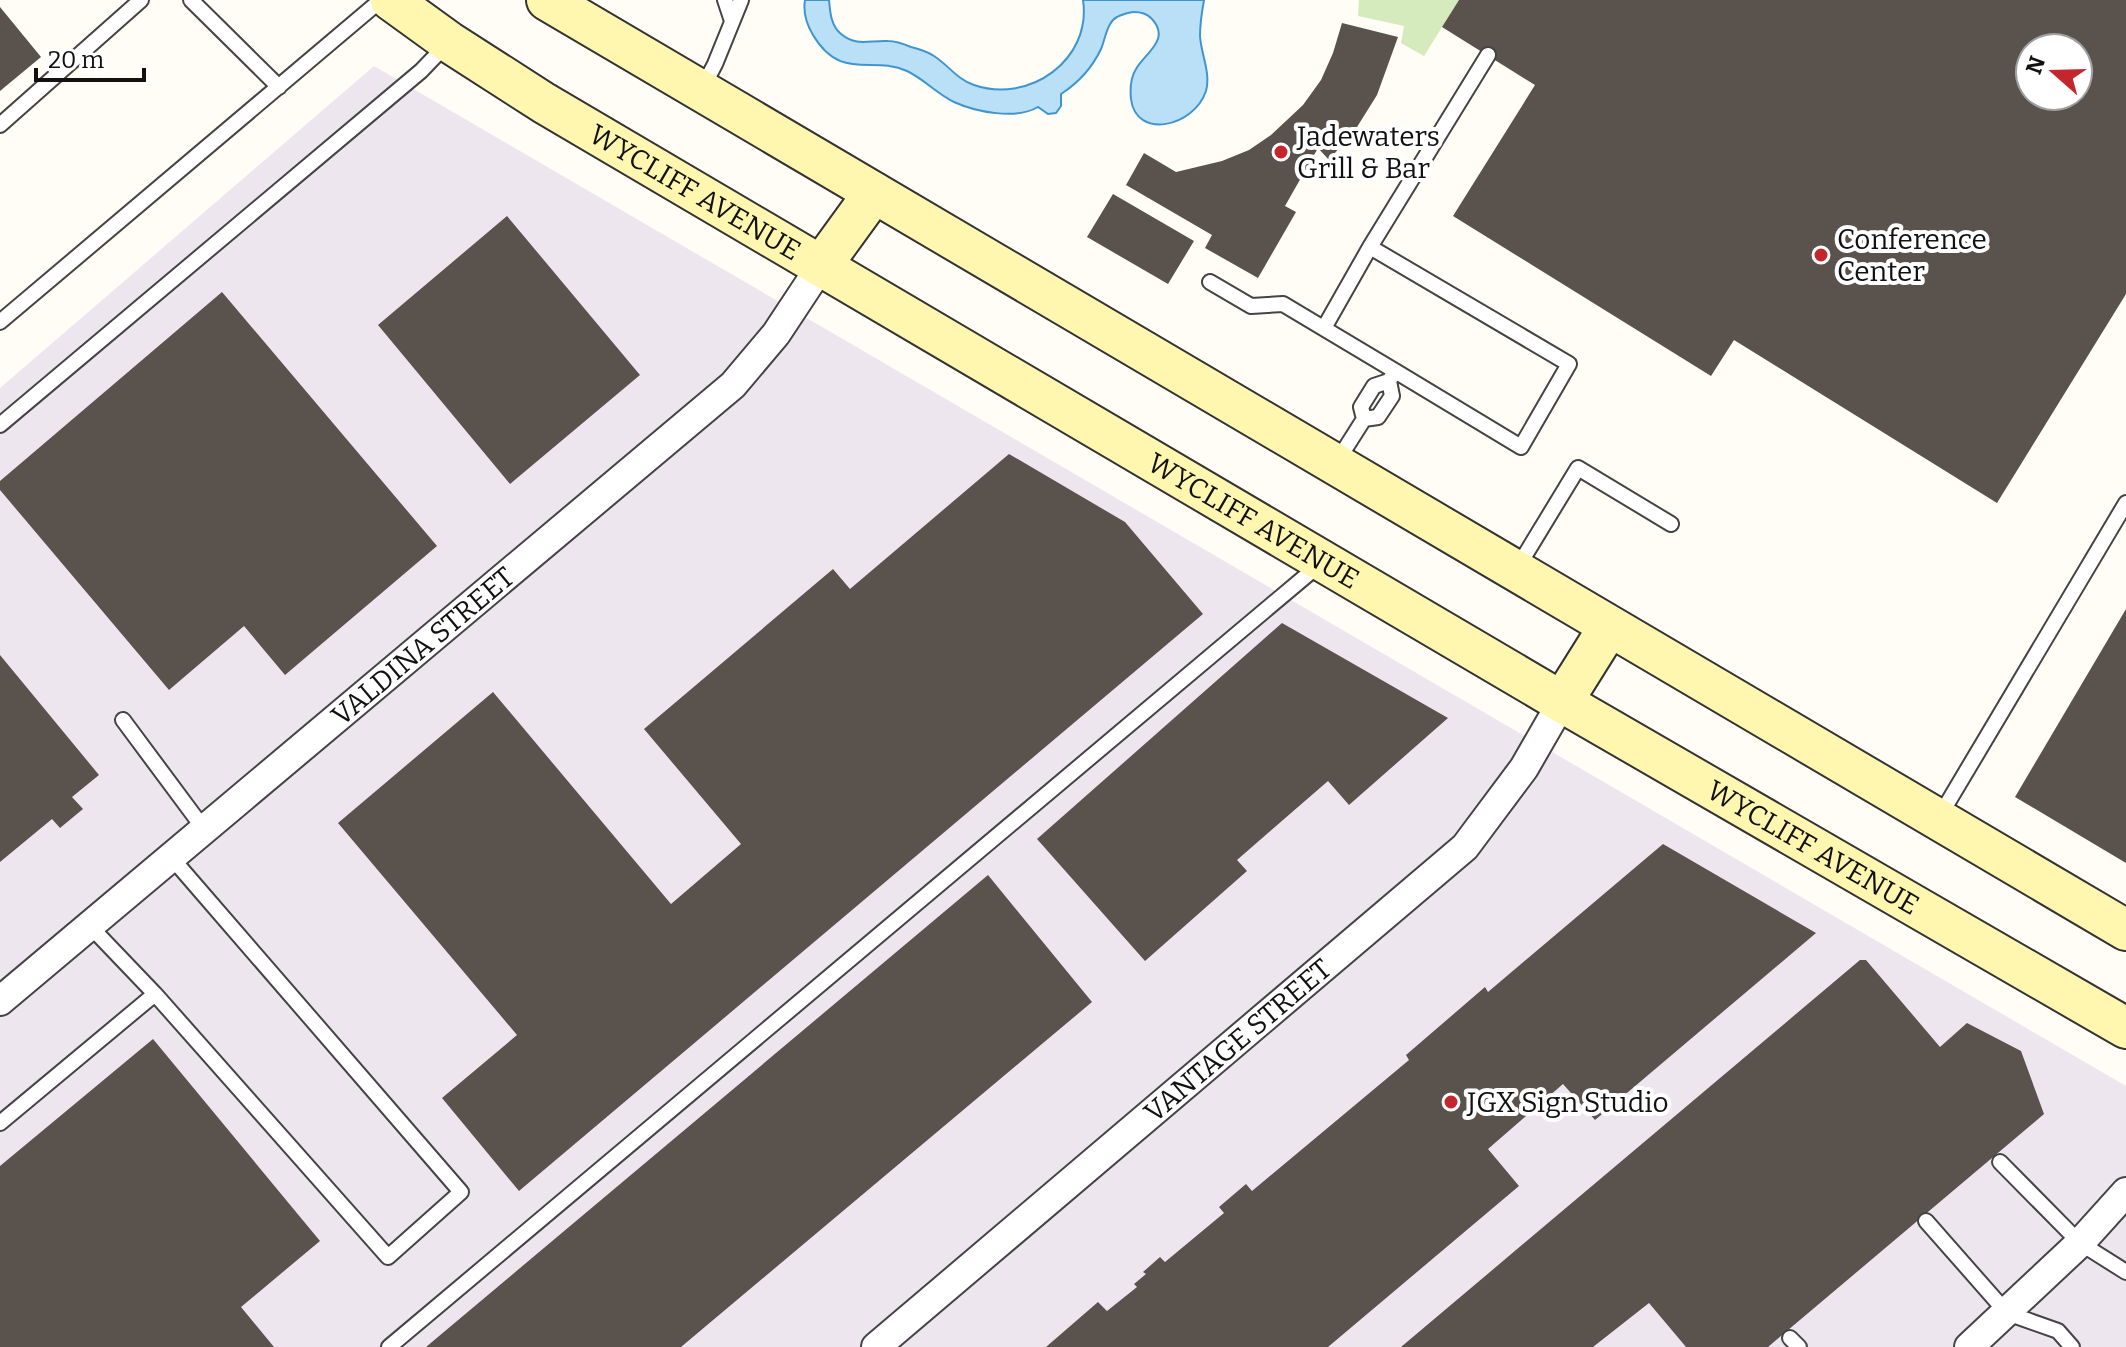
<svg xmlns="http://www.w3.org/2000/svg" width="2126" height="1347" viewBox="0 0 2126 1347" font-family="Bitter,serif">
	<rect width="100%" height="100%" fill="#fffdf5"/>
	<path fill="#eee6ef" d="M374,66L2126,1086V1347H0V388Z"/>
	<path fill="#d5ebbd" d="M1359,0H1459L1424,56L1401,43L1404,26L1358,16Z"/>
	<path fill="#b9e0f7" stroke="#3f96cf" stroke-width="2" d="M805,0H829C830,12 831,26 841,34C857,47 869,40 888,41C895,41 904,44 911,47C919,49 928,52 934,56C948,65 958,80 974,85C1029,104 1092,60 1083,0H1204C1202,11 1200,25 1200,36C1201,54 1211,73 1206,91C1194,127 1136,140 1131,99C1130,89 1131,77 1136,69C1145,53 1172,39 1151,18C1147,14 1140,12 1134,12C1130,12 1120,15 1117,17C1107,22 1105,40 1101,49C1092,68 1078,83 1061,94V106L1056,113L1048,114L1038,107C1016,120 976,112 954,102C937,94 924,79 907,71C872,55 841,82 813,35C807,25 803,12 805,0Z"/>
	<path fill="#5a524d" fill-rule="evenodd" d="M1459,0H2126V294L1997,503L1734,340L1711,376L1453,216L1535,85L1442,27ZM2030,48H2078V96H2030Z
		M0,7L41,57L0,91Z
		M1342,23L1398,37L1377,95L1357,127L1329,160L1318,148L1285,206L1296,212L1258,278L1205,248L1212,235L1126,185L1144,153L1176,172L1222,161L1249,150L1271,135L1303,105L1321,80L1333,53Z
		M1113,194L1194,241L1168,284L1087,237Z
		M507,216L640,375L510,484L378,325Z
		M222,292L437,546L285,675L244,626L169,690L0,490V481Z
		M1009,454L1125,522L1203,614L519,1191L442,1098L517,1035L338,823L493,692L671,904L741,844L644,729L833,569L850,589Z
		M2126,609V863L2015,797Z
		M1282,623L1448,718L1349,805L1328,781L1237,860L1247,871L1145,961L1037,839Z
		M0,655L99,775L72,797L83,809L60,828L52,819L0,862Z
		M1663,844L1816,933L1595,1120L1563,1084L1488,1149L1519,1186L1328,1347H1046L1098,1302L1107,1311L1137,1287L1134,1284L1146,1274L1143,1272L1160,1257L1165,1262L1224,1213L1219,1207L1246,1184L1252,1191L1409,1060L1406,1055L1485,987L1488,992Z
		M988,875L1092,1002L681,1347H426Z
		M1860,960H1866L1940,1047L1967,1023L2021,1051L2044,1114L1768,1347H1686L1649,1303L1593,1347H1401Z
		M153,1039L320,1241L241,1307L274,1347H0V1166Z"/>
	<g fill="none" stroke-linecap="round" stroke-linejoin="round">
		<defs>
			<path id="lane" d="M191,0L279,87
				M725,0L732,21
				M703,87L715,64L741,0
				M0,125L141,0
				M1370,247L1569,364L1521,447L1395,371
				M1210,282L1251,306L1283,304L1395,371L1389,381
				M0,322L381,0
				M1324,328L1370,247L1488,55
				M0,425L421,71L446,45
				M1336,463L1364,419L1378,417L1392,396L1389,381L1374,386L1361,407L1364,419
				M1516,570L1578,468L1671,524
				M123,720L204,829
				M1938,819L2126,503
				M89,925L155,994
				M0,1123L155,994L388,1257L461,1192L171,857
				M2000,1162L2080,1243L2126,1272
				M1926,1221L2007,1313L2058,1331L2072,1347
				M1790,1338L1799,1347
				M389,1347L1319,565"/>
			<g id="street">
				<path id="s1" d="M0,1001L733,385L776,334L821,266"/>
				<path id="s2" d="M876,1347L1465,847L1524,768L1562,702"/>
				<path d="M1969,1347L2080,1243L2126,1192"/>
			</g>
			<g id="secondary">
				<path id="s3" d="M391,0L449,42L544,103L1562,702L2126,1028"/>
				<path d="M547,0L2126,930"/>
				<path d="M821,266L874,193"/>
				<path d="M1562,702L1609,627"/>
			</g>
		</defs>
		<use href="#lane" stroke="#444" stroke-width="18"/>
		<use href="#street" stroke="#444" stroke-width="32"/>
		<use href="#secondary" stroke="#333" stroke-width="44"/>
		<use href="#lane" stroke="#fff" stroke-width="14"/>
		<use href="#street" stroke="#fff" stroke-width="28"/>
		<use href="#secondary" stroke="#fff6b0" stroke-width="40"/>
	</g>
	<g fill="#c4262e" stroke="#fff" stroke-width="3">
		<circle cx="1281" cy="152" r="8"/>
		<circle cx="1821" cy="255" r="8"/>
		<circle cx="1451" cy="1102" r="8"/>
	</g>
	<g text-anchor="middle" stroke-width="8" stroke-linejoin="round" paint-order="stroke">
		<g font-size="28" fill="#111" stroke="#fff" text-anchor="start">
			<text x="1297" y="146">Jadewaters<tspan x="1297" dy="32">Grill &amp; Bar</tspan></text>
			<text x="1837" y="249">Conference<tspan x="1837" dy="32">Center</tspan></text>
			<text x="1467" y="1112">JGX Sign Studio</text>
		</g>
		<g font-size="28" fill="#111" stroke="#fff">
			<text dy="10" stroke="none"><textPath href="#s3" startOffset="360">WYCLIFF AVENUE</textPath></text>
			<text dy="10" stroke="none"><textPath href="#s3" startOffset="1008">WYCLIFF AVENUE</textPath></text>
			<text dy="10" stroke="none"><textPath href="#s1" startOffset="552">VALDINA STREET</textPath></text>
			<text dy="10" stroke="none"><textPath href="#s3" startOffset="1656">WYCLIFF AVENUE</textPath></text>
			<text dy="10" stroke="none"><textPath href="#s2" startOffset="474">VANTAGE STREET</textPath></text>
		</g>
	</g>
	<g transform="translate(2054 72) rotate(290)"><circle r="38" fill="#ffffff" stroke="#a0a0a0" stroke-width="2"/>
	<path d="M0-6L14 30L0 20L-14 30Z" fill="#c4262e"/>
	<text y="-12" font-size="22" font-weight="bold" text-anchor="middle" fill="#111111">N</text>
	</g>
	<path d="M36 68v12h108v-12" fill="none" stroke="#111111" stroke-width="4"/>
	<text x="48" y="68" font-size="24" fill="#111111" stroke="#ffffff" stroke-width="6" paint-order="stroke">20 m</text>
</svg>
